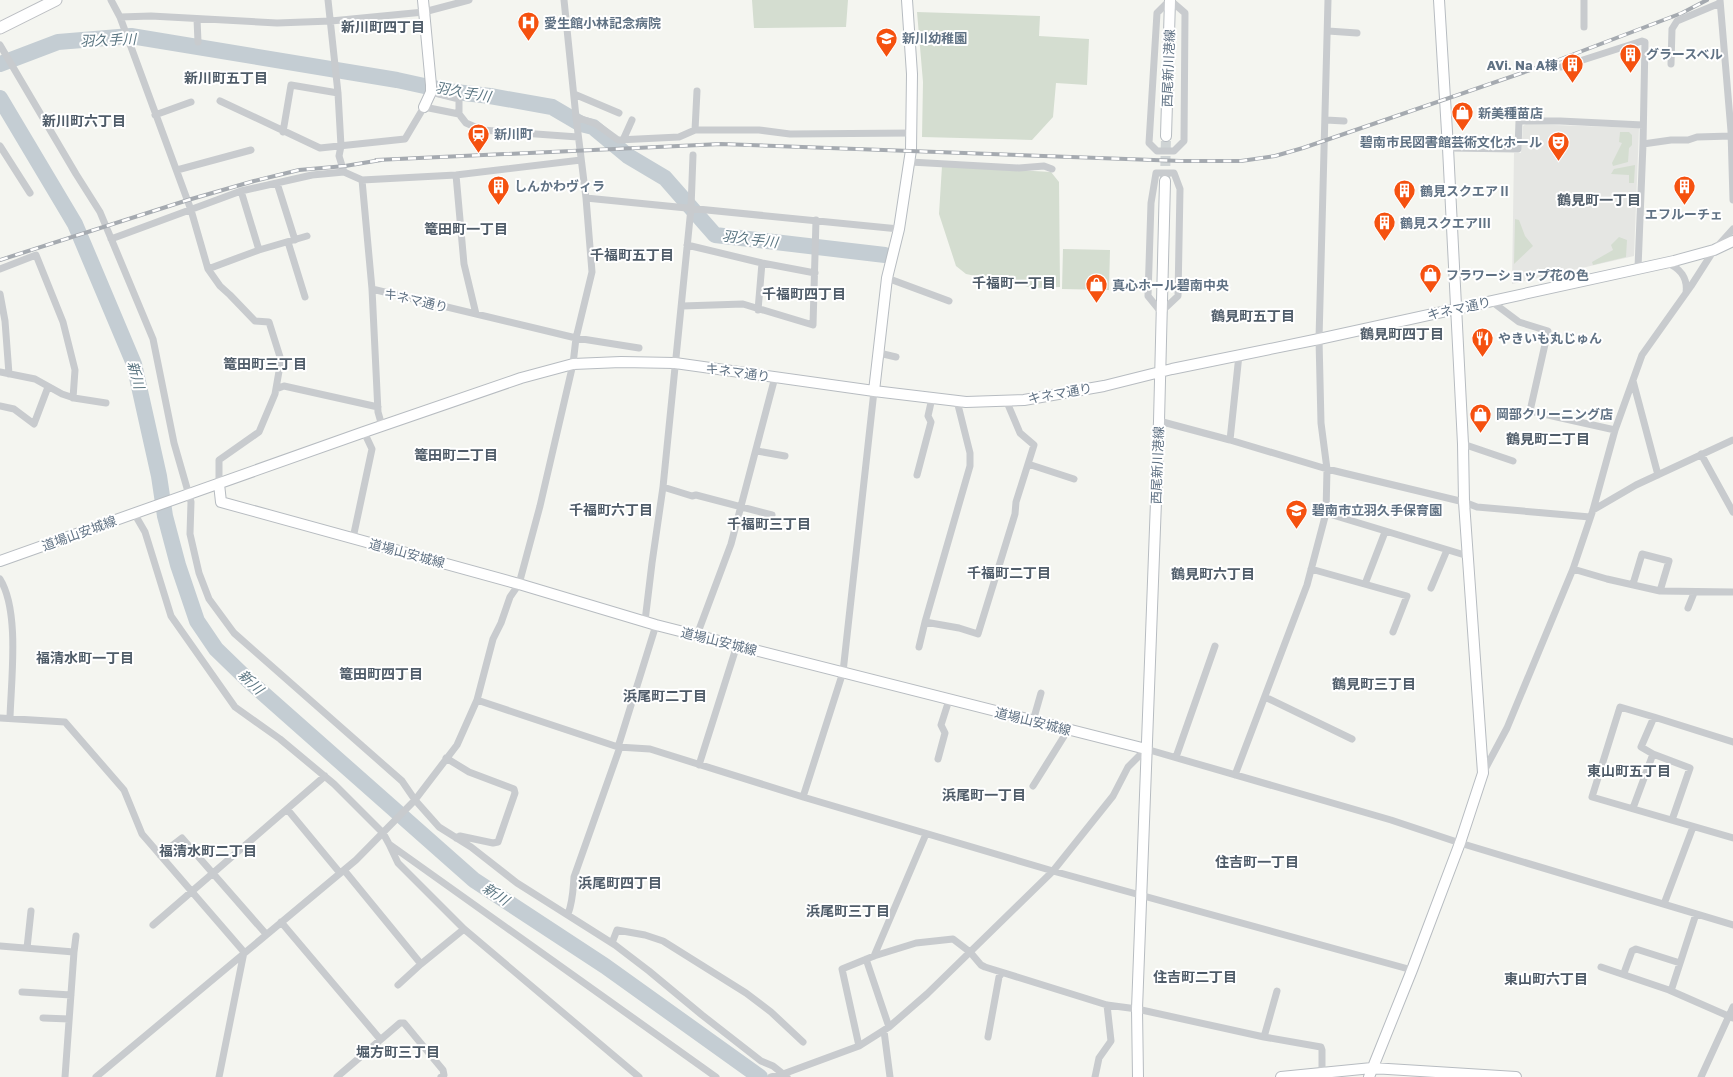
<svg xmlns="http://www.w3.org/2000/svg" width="1733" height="1077" viewBox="0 0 1733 1077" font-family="'Golos Text','Noto Sans JP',sans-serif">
	<rect width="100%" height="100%" fill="#f4f5f0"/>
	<path fill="#e5e6e3" d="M1526,124L1639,128L1634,256L1512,284L1514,153H1521L1523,126Z"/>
	<path fill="#d4ddd0" d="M752,0H848L846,27L754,28Z
		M917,12L1040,16L1039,36L1089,39L1087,85L1056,83L1053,117L1032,140L922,137L923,82Z
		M1620,132H1629L1632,135V145L1629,148L1628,162L1613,166L1612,163L1622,143L1619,142Z
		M1635,165L1634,183H1629V175L1611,174L1614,169Z
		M942,166L1051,172L1059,182L1060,287L1035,288L966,274L956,266L939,214Z
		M1515,219L1519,220L1525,236L1533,246L1514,264Z
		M1619,237L1627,240L1626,257L1593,265L1592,262L1613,250L1611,245Z
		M1063,249L1110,250L1109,290L1062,289Z"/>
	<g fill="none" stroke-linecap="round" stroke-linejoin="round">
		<path stroke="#c4cdd3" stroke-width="16" d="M0,64L58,42L131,36L397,80L447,91L490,96L552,107L581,124L593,127L628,156L665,178L715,235L885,255
			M0,98L75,224L134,364L159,476L165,516L178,565L197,621L216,649L249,681L474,880L605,966L760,1077"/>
		<path stroke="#cfd4d5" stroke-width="10" stroke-dasharray="10 5" stroke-linecap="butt" d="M1165,181L1166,136"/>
		<defs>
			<path id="secondary" d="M423,0L431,85V92L424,107
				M1166,136L1170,0
				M874,391L887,278L899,229L911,150L912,74L907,0
				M219,484L221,502L519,584L656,625L1146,749
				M0,561L364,432L521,378L573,364L621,362L675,363L874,391L966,402L1024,400L1104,386L1172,369L1319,339L1674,261L1714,250L1733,241
				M1138,1077L1137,1009L1159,421L1165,181
				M1281,1077L1372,1068L1516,1077
				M1369,1077L1412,970L1460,843L1483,773L1464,502L1463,444L1448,148L1439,0"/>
			<path id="primary" d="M0,28L56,0"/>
		</defs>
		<use href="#secondary" stroke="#b7bcc1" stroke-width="12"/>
		<use href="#primary" stroke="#babdc1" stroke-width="13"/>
		<path stroke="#c8cbce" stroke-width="7" d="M111,0L120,17L191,210L208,269L220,286L230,295L255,321L269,322L281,360L275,394L259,432L219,460V484
			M328,0L338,93L341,146L339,156L344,172L362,180L456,175L581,160
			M1170,0L1185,13L1184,141L1174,151H1157L1149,143L1157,13Z
			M1584,0V27
			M1720,0L1731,131L1733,200
			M120,17L151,16L277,23L331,21L424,12L469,0
			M197,19L198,42
			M1328,31L1357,33
			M0,45L76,174L100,212L153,339L174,443L191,502L190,534L199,573L209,599L234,633L402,781L415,800L439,827L471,847L517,883L615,945L649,971L702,1015L761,1061L773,1066L787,1077
			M1671,64L1672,29L1677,21L1720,3
			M1561,67L1642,41L1645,42L1643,144L1671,140H1688L1697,137L1731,136
			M697,91L695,130H759L790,134L912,133
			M431,92L459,99V114L466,123L482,130L578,137
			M574,94L619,113
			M220,101L320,148L405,139L424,107L459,114
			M155,115L191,102
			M576,117L596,124L618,140L679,137L695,130
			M1326,120L1344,121
			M283,132L291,85L338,93
			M623,140L632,120
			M0,146L30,193
			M1448,148L1518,149L1519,121H1560L1643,125
			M910,162L1019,168L1044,166L1052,169
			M177,170L251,150
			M1156,173H1174L1180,189L1178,296L1161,312L1148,296L1151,203Z
			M456,175L464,264L476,314
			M362,180L372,289L378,412L382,426
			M277,183L295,240
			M241,191L259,250
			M586,198L899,229
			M111,239L241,191L312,175L344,172
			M288,242L305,297
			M687,245L762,263L815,273
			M1667,263C1680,268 1688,278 1686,293
			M1638,268L1643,144
			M0,269L36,255L63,322L75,370L73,398
			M208,269L259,250L307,236
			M887,278L949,301
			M372,289L576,338L639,348
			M0,294L5,321L9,374
			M1491,301L1519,322L1548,331L1530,411L1615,430
			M682,306L743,304L813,325L816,220
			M758,310L762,263
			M879,353L896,357
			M0,372L35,379L62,394L74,398L106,403
			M1633,381L1658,475
			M276,389L284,386L378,407
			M957,401L970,453V466L925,622L959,628L978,634L1015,514L1016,502L1034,445L1020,433L1006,400
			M0,406L14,409L34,424L48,387
			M1159,421L1230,440L1327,469L1464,502L1477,507L1590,517
			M1230,440L1239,355
			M1463,444L1513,461
			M757,451L785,456
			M1701,454L1733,512
			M1028,464L1074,479
			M917,475L931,422L928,416L932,398
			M663,487L692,496L696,495L772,515
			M1593,510L1636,485L1733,440
			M134,513L145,532L171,616L235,707L280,739L334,784L383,833L389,844L716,1077
			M1326,513L1468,556
			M353,538L372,449L364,432
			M1311,569L1407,596L1393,632
			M1573,569L1607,579L1660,591L1733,592
			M0,579C20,611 11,681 10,718
			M1365,584L1385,532
			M1633,584L1642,554L1669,561L1660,591
			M1431,588L1447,550
			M1688,608L1694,593
			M645,621L652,563L663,487L691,208L693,155
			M697,635L731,544L775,377
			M919,647L925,622
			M1265,697L1352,739
			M477,700L618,747L650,749L803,797L1053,871L1412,970
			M1654,717L1620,707L1592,797L1733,838
			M0,718L65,722L124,790L142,834L244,952L219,1077
			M1033,721L1041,693
			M618,747L656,625
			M1176,757L1215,646
			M446,758L469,772L514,789L515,793L498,842L493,843L460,836L456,838
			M938,759L945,733L941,725L949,700
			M699,765L737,645
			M1483,773L1507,728L1573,569L1593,510L1615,430L1642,355L1691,286L1714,250L1733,229
			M1235,775L1307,585L1326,513L1327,469L1321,423L1319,339L1328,0
			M1033,786L1068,730
			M803,797L843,672L874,391
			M1633,808L1653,754
			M287,809L340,873
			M1672,820L1690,768L1653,754L1641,747L1654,717L1733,742
			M389,844L398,863L464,929L639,1077
			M160,855L182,838L266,934
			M344,870L421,964
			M1664,904L1693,827
			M568,914C573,901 573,890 574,877L620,747
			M281,922L380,1039
			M153,925L325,776
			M612,943L617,930L645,935L663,941L746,993L771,1012L803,1042
			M0,946L74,952
			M27,948L31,911
			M874,956L926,834
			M866,959L889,1027
			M1601,967L1669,990L1733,1018
			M1624,973L1632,951L1636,949L1680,963
			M398,985L421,964L464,929
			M1671,991L1696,914
			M22,992L71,995
			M43,1018L69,1019
			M884,1031L890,1077
			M988,1037L999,977L1002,973
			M1264,1037L1277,991
			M859,1046L842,969L874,956L916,943L953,939L970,952L981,965L985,967L1107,1005L1137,1009L1264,1037L1321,1047L1322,1050V1072
			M65,1077L74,952L76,936
			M96,1077L356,860L415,800L457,745L477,700L493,639L501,623L510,597L519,584L540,506L573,364L576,338L592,272L586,198L576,117L564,0
			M337,1077L400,1023H404L443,1070L444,1075L441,1077
			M771,1077L783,1074L859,1046L889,1027L927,994L1053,871L1113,796L1128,767L1146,749L1391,820L1460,843L1733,925
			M1095,1077L1099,1058L1111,1041L1107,1005
			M1701,1077L1733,1007"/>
		<use href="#secondary" stroke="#fff" stroke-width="10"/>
		<use href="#primary" stroke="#fff" stroke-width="11"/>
		<defs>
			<path id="rail" d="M376,160L721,144L1181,161H1241L1275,156L1303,148L1548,64L1682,13L1707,0
				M0,260L188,200L254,181L299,170L345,166L381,160"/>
		</defs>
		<use href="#rail" stroke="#a5aab0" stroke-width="4"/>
		<use href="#rail" stroke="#fff" stroke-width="2.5" stroke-dasharray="8" stroke-linecap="butt"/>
	</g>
	<defs>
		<symbol id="hospital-pin" viewBox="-11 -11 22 30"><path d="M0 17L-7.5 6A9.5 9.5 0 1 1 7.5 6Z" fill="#f5510f" stroke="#fff"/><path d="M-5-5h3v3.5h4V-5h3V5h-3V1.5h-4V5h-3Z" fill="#fff"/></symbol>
		<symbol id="school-pin" viewBox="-11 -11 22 30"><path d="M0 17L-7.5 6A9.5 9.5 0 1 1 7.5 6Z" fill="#f5510f" stroke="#fff"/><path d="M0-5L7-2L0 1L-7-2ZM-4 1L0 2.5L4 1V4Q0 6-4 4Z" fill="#fff"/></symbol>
		<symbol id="building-pin" viewBox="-11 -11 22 30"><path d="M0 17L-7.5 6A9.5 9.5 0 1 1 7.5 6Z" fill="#f5510f" stroke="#fff"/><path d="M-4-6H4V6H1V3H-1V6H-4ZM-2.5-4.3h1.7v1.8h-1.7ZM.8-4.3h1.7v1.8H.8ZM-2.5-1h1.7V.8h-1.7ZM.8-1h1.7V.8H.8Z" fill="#fff"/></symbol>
		<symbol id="shop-pin" viewBox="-11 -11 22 30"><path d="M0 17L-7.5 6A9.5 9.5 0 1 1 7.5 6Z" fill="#f5510f" stroke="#fff"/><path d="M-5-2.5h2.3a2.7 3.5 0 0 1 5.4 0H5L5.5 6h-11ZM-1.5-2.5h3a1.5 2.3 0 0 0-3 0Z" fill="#fff"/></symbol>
		<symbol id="station-pin" viewBox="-11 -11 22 30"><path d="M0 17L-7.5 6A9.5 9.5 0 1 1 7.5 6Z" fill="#f5510f" stroke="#fff"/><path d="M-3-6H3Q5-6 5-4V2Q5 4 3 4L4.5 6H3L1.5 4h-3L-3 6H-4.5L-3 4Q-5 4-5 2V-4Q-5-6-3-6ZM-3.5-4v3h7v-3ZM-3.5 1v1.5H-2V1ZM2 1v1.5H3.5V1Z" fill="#fff"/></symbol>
		<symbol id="theatre-pin" viewBox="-11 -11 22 30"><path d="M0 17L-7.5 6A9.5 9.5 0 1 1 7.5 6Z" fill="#f5510f" stroke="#fff"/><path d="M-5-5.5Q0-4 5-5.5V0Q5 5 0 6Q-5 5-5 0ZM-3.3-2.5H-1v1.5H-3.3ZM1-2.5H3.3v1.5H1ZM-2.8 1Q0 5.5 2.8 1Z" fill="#fff"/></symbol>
		<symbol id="restaurant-pin" viewBox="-11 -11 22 30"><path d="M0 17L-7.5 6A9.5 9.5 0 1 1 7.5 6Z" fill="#f5510f" stroke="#fff"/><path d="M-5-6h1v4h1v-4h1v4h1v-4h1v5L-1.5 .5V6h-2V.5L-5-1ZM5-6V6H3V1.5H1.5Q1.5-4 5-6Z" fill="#fff"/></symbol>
	</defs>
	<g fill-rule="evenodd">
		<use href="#hospital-pin" x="516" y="10" width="25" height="34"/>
		<use href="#school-pin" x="874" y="26" width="25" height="34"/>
		<use href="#building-pin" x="1618" y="42" width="25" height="34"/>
		<use href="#building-pin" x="1560" y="52" width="25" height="34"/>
		<use href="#shop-pin" x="1450" y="100" width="25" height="34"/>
		<use href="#station-pin" x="466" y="122" width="25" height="34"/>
		<use href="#theatre-pin" x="1546" y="130" width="25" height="34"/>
		<use href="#building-pin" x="486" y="174" width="25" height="34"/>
		<use href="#building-pin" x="1672" y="174" width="25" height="34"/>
		<use href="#building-pin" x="1392" y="178" width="25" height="34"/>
		<use href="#building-pin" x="1372" y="210" width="25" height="34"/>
		<use href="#shop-pin" x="1418" y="262" width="25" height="34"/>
		<use href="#shop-pin" x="1084" y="272" width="25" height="34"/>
		<use href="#restaurant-pin" x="1470" y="326" width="25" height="34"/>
		<use href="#shop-pin" x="1468" y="402" width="25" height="34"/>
		<use href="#school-pin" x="1284" y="498" width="25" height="34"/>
	</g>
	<g text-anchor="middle" stroke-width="4" stroke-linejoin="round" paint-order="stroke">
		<g font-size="13" font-weight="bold" fill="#607284" stroke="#fff" text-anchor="start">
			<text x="544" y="28">愛生館小林記念病院</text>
			<text x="902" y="43">新川幼稚園</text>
			<text x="1646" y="59">グラースベル</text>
			<text x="1558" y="70" text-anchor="end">AVi. Na A棟</text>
			<text x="1478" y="118">新美種苗店</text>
			<text x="494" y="139">新川町</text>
			<text x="1542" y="147" text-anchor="end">碧南市民図書館芸術文化ホール</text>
			<text x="514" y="191">しんかわヴィラ</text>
			<text x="1420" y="196">鶴見スクエアⅡ</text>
			<text x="1684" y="219" text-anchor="middle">エフルーチェ</text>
			<text x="1400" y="228">鶴見スクエアⅢ</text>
			<text x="1446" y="280">フラワーショップ花の色</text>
			<text x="1112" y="290">真心ホール碧南中央</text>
			<text x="1498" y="343">やきいも丸じゅん</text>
			<text x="1496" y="419">岡部クリーニング店</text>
			<text x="1312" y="515">碧南市立羽久手保育園</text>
		</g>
		<g font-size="13" fill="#607284" stroke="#fff">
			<text transform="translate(1168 68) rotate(-88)" y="5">西尾新川港線</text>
			<text transform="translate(416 300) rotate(13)" y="5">キネマ通り</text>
			<text transform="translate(1459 308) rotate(-12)" y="5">キネマ通り</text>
			<text transform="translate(738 372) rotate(8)" y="5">キネマ通り</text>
			<text transform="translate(1060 393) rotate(-10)" y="5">キネマ通り</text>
			<text transform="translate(1157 465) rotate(-88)" y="5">西尾新川港線</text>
			<text transform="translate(79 533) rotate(-20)" y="5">道場山安城線</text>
			<text transform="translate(407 553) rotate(15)" y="5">道場山安城線</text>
			<text transform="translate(719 641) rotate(14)" y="5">道場山安城線</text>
			<text transform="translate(1033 721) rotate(14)" y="5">道場山安城線</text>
		</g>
		<g font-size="14" font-weight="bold" fill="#4f5c69" stroke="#fff">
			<text x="383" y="32">新川町四丁目</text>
			<text x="226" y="83">新川町五丁目</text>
			<text x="84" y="126">新川町六丁目</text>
			<text x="1599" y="205">鶴見町一丁目</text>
			<text x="466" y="234">篭田町一丁目</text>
			<text x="632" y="260">千福町五丁目</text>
			<text x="1014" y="288">千福町一丁目</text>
			<text x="804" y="299">千福町四丁目</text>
			<text x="1253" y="321">鶴見町五丁目</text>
			<text x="1402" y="339">鶴見町四丁目</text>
			<text x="265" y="369">篭田町三丁目</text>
			<text x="1548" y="444">鶴見町二丁目</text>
			<text x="456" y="460">篭田町二丁目</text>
			<text x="611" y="515">千福町六丁目</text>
			<text x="769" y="529">千福町三丁目</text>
			<text x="1009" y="578">千福町二丁目</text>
			<text x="1213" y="579">鶴見町六丁目</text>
			<text x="85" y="663">福清水町一丁目</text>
			<text x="381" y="679">篭田町四丁目</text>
			<text x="1374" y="689">鶴見町三丁目</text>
			<text x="665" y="701">浜尾町二丁目</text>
			<text x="1629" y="776">東山町五丁目</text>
			<text x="984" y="800">浜尾町一丁目</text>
			<text x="208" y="856">福清水町二丁目</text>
			<text x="1257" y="867">住吉町一丁目</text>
			<text x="620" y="888">浜尾町四丁目</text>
			<text x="848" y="916">浜尾町三丁目</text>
			<text x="1195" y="982">住吉町二丁目</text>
			<text x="1546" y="984">東山町六丁目</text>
			<text x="398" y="1057">堀方町三丁目</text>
		</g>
		<g font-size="14" font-style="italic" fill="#5b7682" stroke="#fff">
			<text transform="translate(108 40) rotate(-2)" y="5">羽久手川</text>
			<text transform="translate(463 92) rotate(10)" y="5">羽久手川</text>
			<text transform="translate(750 239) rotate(7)" y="5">羽久手川</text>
			<text transform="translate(136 375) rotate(75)" y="5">新川</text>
			<text transform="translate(251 682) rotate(43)" y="5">新川</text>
			<text transform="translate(496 894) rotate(33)" y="5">新川</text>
		</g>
	</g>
</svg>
